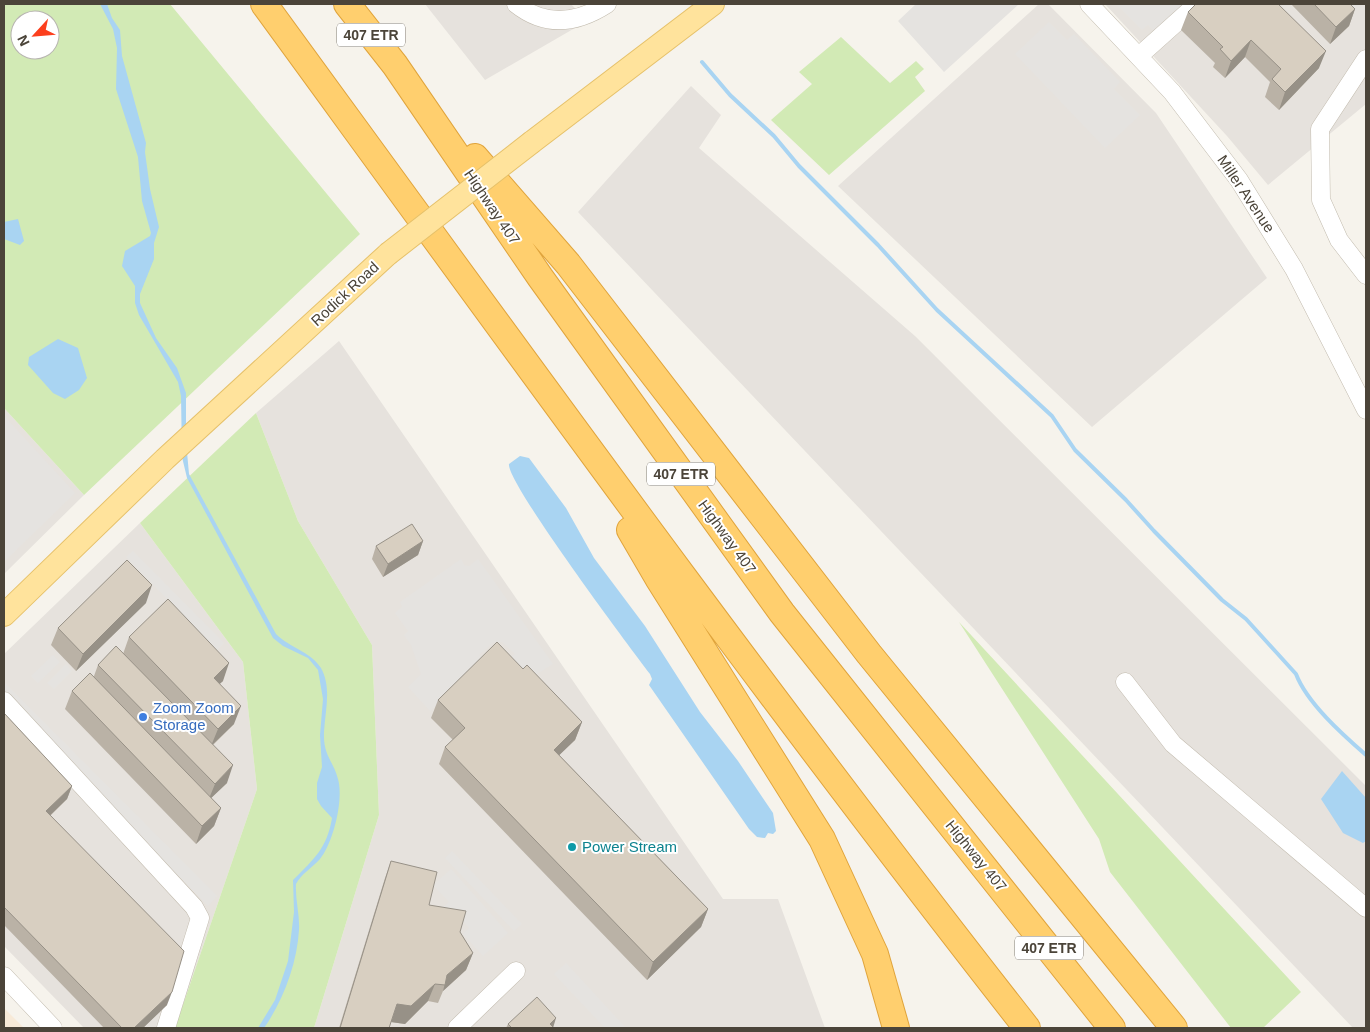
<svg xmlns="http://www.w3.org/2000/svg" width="1370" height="1032" viewBox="0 0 1370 1032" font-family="Helvetica,sans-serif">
	<rect width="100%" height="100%" fill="#f6f3ec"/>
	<path fill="#f7ead8" d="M4,1008L24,1028H4Z"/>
	<path fill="#e6e2dd" d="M425,4H571L587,21L485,80Z
		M1039,4H1048L1156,113L1267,278L1092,427L838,186Z
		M1105,4H1366V104L1268,185L1227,136Z
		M691,86L721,115L699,148L915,336L1366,786V1028H1353L578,212Z
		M339,341L723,899H778L825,1028H314L379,815L372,645L298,521L256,413Z
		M4,408L84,495L4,574Z
		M140,523L243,662L257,789L175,1028H84L4,946V654Z"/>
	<path fill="#d2eab5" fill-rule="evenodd" d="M4,4H170L360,234L84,495L4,408ZM20,20H50V50H20Z
		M841,37L890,83L916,61L924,69L915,77L925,91L829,175L771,120L812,84L799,72Z
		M256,413L298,521L372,645L379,815L314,1028H175L257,789L243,662L140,523Z
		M959,622L1301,992L1263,1028H1231L1110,872L1099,839Z"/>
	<path fill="#e5e3e0" d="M916,4H1019L944,72L898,21Z
		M1116,4H1183L1154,31L1148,25L1142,30Z
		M1049,22L1067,40L1074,34L1120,82L1114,89L1140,115L1105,148L1015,54Z
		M4,416L75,493L4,562Z
		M133,551L224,643L217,650L126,557Z
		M461,559L464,565L469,566L478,559L553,664L524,682L507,661L515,654L502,642H494L479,655L485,661L430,711L408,687L421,674L411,645L404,635L408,631L395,613L402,607L400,602Z
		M53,655L60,662L38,683L31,676Z
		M66,664L72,671L54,689L47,683Z
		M4,682L217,896L208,906L83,779L71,791L47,767L4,708Z
		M452,851L522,924L514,931L445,858Z
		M451,869L508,933L483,956L463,934L469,928L457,914L441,909L449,902L433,885Z
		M566,963L626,1028H605L554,974Z"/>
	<path fill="#a9d4f2" d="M100,4H107L112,18L120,30L122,56L146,143L145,152L150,189L159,227L154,243V259L140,294V303L156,338L177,368L186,393V441L189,474L276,634C290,648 310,651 321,668C332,688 325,711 324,732C323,756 333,760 338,779C344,800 333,843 320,859C312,868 301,874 296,884C295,899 300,915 299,930C297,964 283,1001 264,1028H258L275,1000L288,961L294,912L293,880C314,859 327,848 332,818L321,806L317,799V783L322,767L320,735L323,699L318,670L308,658L283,646L273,638L187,478L182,457L181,396L178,382L139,315L135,303V286L122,266L125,251L150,236L151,233L142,201L138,157L116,89L117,48L113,29Z
		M18,219L24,241L20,245L4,239V222Z
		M58,339L78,348L87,378L79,390L65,399L53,393L28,365L29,357Z
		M520,456L529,458L566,508L594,558L645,626L700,712L738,761L773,813L776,831L773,834L768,833L765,838L757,837L749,829L649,685L652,679L650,674C631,649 506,482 509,464Z
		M1342,771L1366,798V841L1363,843L1343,833L1321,799Z"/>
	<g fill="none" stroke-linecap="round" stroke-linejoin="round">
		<path stroke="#a9d4f2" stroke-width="4" d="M702,62L730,95L774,136L799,166L878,245L937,310L1052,416L1075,450L1126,500L1154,531L1222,600L1246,619L1296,674C1307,703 1343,735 1366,755"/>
		<defs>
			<path id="minor" d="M516,4C545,27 576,24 607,4
				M1089,4L1172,92L1239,180L1294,269L1366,410
				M1139,56L1197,4
				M1366,59L1320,129L1321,200L1339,240L1366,275
				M1125,682L1173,744L1366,908
				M4,701L194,907L200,918L166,1028
				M4,976L53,1028
				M457,1028L516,971"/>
			<path id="major" d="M532,142L713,4
				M4,615L165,459L388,254"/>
			<path id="highway" d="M264,4C515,348 764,693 1027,1028
				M347,4L395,65L540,277L782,613L1112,1028
				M475,157L568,264L869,654L1174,1028
				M630,530L658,578L822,839L875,954L896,1028"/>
		</defs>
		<use href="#minor" stroke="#c2bbae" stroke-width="19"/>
		<use href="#major" stroke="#e6c16a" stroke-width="24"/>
		<use href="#highway" stroke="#e0a43c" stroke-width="28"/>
		<use href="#minor" stroke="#fff" stroke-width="18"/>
		<use href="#major" stroke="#ffe39c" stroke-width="22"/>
		<use href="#highway" stroke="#ffcf6e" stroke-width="26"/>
		<defs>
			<path id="major-bridge" d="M388,254L532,142"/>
		</defs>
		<use href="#major-bridge" stroke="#e6c16a" stroke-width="24" stroke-linecap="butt"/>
		<use href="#major-bridge" stroke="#ffe39c" stroke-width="22"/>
	</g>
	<path fill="#bab2a6" d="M1291,4H1350L1355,9L1349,26L1330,44Z
		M1188,12L1319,68L1279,110L1265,97L1270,82L1245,57L1225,78L1213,67L1215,63L1181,30Z
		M423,541L418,555L383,577L372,559L376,546Z
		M146,603L76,671L51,645L58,628Z
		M129,637L223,681L219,684L234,724L213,745L227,783L211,798L221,808L214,826L196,844L65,709L72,691L94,676L98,665L123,654Z
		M523,669L582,722L575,740L559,755L708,909L701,927L647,980L439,764L445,747L453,740L431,718L438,700Z
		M4,713L72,786L67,799L50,816L167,1005L143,1028H104L4,925Z
		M391,861L429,905L460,932L473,953L466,970L443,991L438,1003L428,1001L405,1024L391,1022L389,1028H339L385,878Z
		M508,1024L553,1027L554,1028H506Z"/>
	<path fill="#979187" d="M1355,9L1349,26L1330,44L1336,27Z
		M1251,40L1245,57L1225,78L1231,61Z
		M1326,51L1319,68L1279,110L1285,92Z
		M423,541L418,555L383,577L388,564Z
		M152,585L146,603L76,671L83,654Z
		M229,663L223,681L207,696L214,678Z
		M241,706L234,724L211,746L218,729Z
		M582,722L575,740L547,767L554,750Z
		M233,765L227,783L208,801L215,784Z
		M72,786L67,799L41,824L46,811Z
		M221,808L214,826L196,844L202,826Z
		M708,909L701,927L647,980L653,962Z
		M473,953L466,970L443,991L447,975Z
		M435,984L428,1001L405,1024L391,1022L397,1004Z
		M172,992L167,1005L143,1028H134Z
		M556,1018L553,1028L550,1024Z"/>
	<path fill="#d8cfc1" stroke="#979187" d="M1196,4H1278L1326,51L1285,92L1272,79L1281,69L1251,40L1231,61L1220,49L1223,47L1188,12Z
		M1314,4H1350L1355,9L1336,27Z
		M412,524L423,541L388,564L376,546Z
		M127,560L152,585L83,654L58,628Z
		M168,599L229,663L214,678L241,706L218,729L129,637Z
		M497,642L523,669L527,665L582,722L554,750L708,909L653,962L445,747L465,728L438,700Z
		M116,646L233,765L215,784L98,665Z
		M90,673L221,808L202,826L72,691Z
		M4,713L72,786L46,811L184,951L172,992L134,1028H122L4,907Z
		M391,861L437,872L429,905L466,911L460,932L473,953L447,975L445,985L435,984L411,1006L397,1004L389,1028H340Z
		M537,997L556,1018L550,1024L554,1028H512L508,1024Z"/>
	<circle fill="#3f7fe0" stroke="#fff" stroke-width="2" cx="143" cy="717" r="5"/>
	<circle fill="#0f9aa8" stroke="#fff" stroke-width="2" cx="572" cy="847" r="5"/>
	<g text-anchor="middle" stroke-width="4" stroke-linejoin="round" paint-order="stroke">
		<g fill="#fff" stroke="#817c74" stroke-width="1">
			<rect x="337" y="23.5" width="68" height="23" rx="4"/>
			<rect x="647" y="462.5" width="68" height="23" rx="4"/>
			<rect x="1015" y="936.5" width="68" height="23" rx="4"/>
		</g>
		<g font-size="14" font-weight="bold" fill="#4b4439">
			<text x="371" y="40">407 ETR</text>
			<text x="681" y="479">407 ETR</text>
			<text x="1049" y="953">407 ETR</text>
		</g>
		<g font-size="15" fill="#4b4439" stroke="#fff">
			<text transform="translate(1246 194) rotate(56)" y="5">Miller Avenue</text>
			<text transform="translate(492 207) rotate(56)" y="5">Highway 407</text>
			<text transform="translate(345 294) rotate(-43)" y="5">Rodick Road</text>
			<text transform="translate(727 537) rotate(54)" y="5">Highway 407</text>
			<text transform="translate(976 856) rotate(51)" y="5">Highway 407</text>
		</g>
		<g font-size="15" fill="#366cbe" stroke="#fff" text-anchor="start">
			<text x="153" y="713">Zoom Zoom<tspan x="153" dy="17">Storage</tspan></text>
		</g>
		<g font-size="15" fill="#0d838f" stroke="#fff" text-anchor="start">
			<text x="582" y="852">Power Stream</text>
		</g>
	</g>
	<rect width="1370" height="1032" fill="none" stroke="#4b4439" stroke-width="10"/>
	<g transform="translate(35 35) rotate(244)"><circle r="24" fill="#ffffff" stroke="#b7b4b0"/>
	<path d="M0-4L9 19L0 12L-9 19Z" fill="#fc3f1d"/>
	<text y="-8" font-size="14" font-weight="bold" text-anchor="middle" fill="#4b4439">N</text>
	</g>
</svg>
